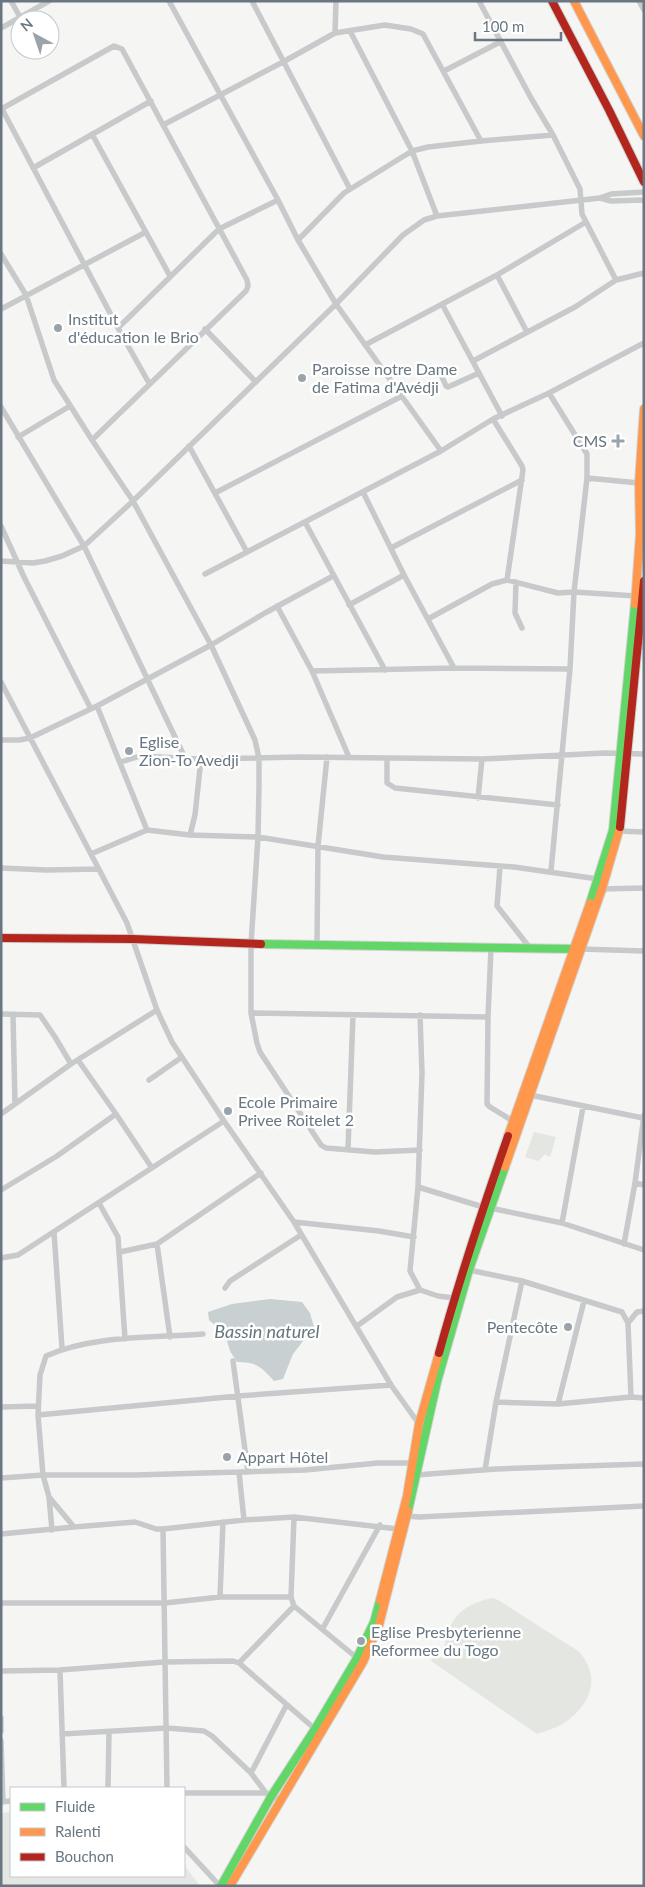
<svg xmlns="http://www.w3.org/2000/svg" width="645" height="1887" viewBox="0 0 645 1887" font-family="Lato,sans-serif">
	<rect width="100%" height="100%" fill="#f5f5f4"/>
	<path fill="#e5e6e6" d="M11,1812V1876H184V1865L198,1883L196,1886H1V1813Z"/>
	<path fill="#e4e6e2" d="M534,1132L556,1137L550,1157L545,1154L538,1161L525,1157Z
		M493,1598L498,1600C519,1613 539,1626 559,1639C566,1644 576,1648 581,1654C592,1668 595,1685 586,1700C574,1720 558,1728 537,1734L431,1661L435,1654L444,1659C444,1625 458,1604 493,1598Z
		M1,1832L11,1835V1876H30L26,1886H1Z"/>
	<path fill="#c8d0d2" d="M270,1299L302,1302L310,1313L314,1327L293,1354L283,1379L274,1381C261,1367 257,1362 237,1362L230,1351L225,1334L209,1320L208,1312L232,1304Z"/>
	<g fill="none" stroke-linecap="round" stroke-linejoin="round">
		<defs>
			<path id="fast" d="M590,903L613,830L635,604
				M261,944L577,949
				M408,1511L437,1382L469,1270L505,1167
				M221,1886L272,1795L315,1729L357,1658L374,1622L380,1600"/>
			<path id="slow" d="M574,1L644,136
				M635,604L640,534L639,483L644,409
				M508,1136L590,903
				M505,1167L602,889L620,827
				M380,1600L407,1496L419,1424L439,1353
				M230,1886L363,1662L379,1625L408,1511"/>
			<path id="jam" d="M552,1L609,110L644,182
				M620,827L644,581
				M1,938L133,939L261,944
				M439,1353C459,1280 483,1208 508,1136"/>
		</defs>
		<use href="#fast" stroke="#d1d2d2" stroke-width="10"/>
		<use href="#slow" stroke="#d1d2d2" stroke-width="10"/>
		<use href="#jam" stroke="#d1d2d2" stroke-width="10"/>
		<path stroke="#c7c9ca" stroke-width="5.5" d="M11,1L20,17
			M169,1L278,200L298,240L336,304L441,451
			M252,1L350,189
			M479,1L531,98L553,135L580,189L582,214L616,280
			M639,1L644,10
			M1,28L49,1
			M350,31L412,151L437,216
			M335,33L336,1
			M444,71L500,42
			M1,109L114,46L122,49L247,280L248,286L246,291L92,440
			M2,109L118,328L149,383
			M163,125L283,62L335,33L385,25L411,29L423,34L481,141
			M92,134L170,276
			M33,168L151,101
			M600,198L611,201L644,200
			M298,240L344,193L412,151L428,147L481,141L553,135
			M1,254L26,295L54,380L92,440L133,501L211,645L255,740L259,758V786L258,837L251,944V1013L257,1043L260,1052L321,1145L326,1148L375,1152L420,1150
			M497,275L527,332
			M442,304L502,416
			M1,309L146,232
			M118,328L219,229L278,200
			M205,329L256,382
			M365,345L497,275L586,222
			M473,361L575,307L616,280L644,273
			M439,370L446,386L448,387L479,373
			M549,393L587,454V478L574,592L570,669L551,871
			M1,407L84,546L185,758
			M493,419L522,466L523,470L507,580
			M18,437L70,406
			M189,446L247,552
			M587,478L639,483
			M363,492L404,575L454,668
			M215,493L402,396
			M305,522L385,670
			M1,526L24,577L91,709
			M391,548L522,480
			M1,561L33,563L45,561L62,556L84,546L133,501L336,304L403,235L424,220L437,216L600,198L611,194L644,192
			M205,574L441,451L493,419L549,393L644,343
			M516,582L515,613L522,628
			M349,605L404,575
			M277,606L312,671L349,757
			M428,619L492,584L507,580L558,593L574,592L636,596
			M312,671L455,668L570,669
			M1,682L127,923L157,1010L172,1042L224,1121L294,1222L391,1385L419,1424
			M97,706L147,830L190,835L258,837L383,857L514,867L598,879
			M1,740H19L30,738L97,706L211,645L265,613L333,576
			M387,759V783L395,788L558,805
			M121,762L140,756L201,759L299,757L482,759L605,753L644,754
			M478,798L482,759
			M619,831L644,832
			M190,835L195,815L201,759
			M91,854L147,830
			M500,867L497,906L530,948
			M1,868L46,870L99,869
			M602,889L644,888
			M317,944L318,846L327,757
			M581,949L644,951
			M251,1013L488,1017L491,948
			M1,1014L40,1015L55,1037L71,1064
			M13,1015L15,1103
			M488,1017L487,1104L490,1107L513,1121
			M149,1080L182,1057
			M530,1095L643,1118
			M1,1114L71,1064L157,1010
			M116,1114L152,1168
			M348,1149L353,1015
			M635,1183L644,1185
			M418,1187L483,1207
			M1,1190L57,1156L116,1114L78,1060
			M99,1203L118,1237L125,1339
			M490,1208L562,1223L644,1250
			M294,1222L379,1231L414,1237
			M562,1223L583,1107
			M54,1232L62,1348
			M157,1244L170,1337
			M624,1244L635,1183L644,1115
			M120,1252L157,1244L261,1173
			M1,1258L18,1255L224,1121
			M469,1270L522,1281L622,1312L628,1323L631,1397
			M225,1288L230,1281L301,1235
			M420,1290L410,1271L418,1187L422,1073L420,1015
			M628,1323L637,1312L644,1311
			M357,1326L397,1297L420,1290L438,1296L454,1298
			M233,1361L248,1472
			M496,1402L558,1404L631,1397L644,1398
			M558,1404L584,1301
			M1,1407L38,1406
			M38,1415L238,1396L391,1385
			M485,1470L496,1402L522,1281
			M239,1472L244,1520
			M416,1475L496,1469L644,1464
			M1,1478L43,1475H136L305,1470L378,1463H416
			M49,1497L74,1527L135,1522L156,1529H163L244,1520L294,1517L398,1529
			M407,1516L419,1517L644,1506
			M163,1529L167,1788
			M52,1530L49,1497L43,1475L38,1415L40,1375L46,1356C92,1335 153,1338 203,1334
			M1,1534L74,1527
			M220,1597L223,1522
			M291,1597L294,1517
			M1,1603H165L220,1597H291L294,1606L357,1658
			M323,1628L380,1525
			M239,1663L294,1606
			M60,1670L64,1788
			M1,1671L60,1670L164,1662L233,1661L239,1663L315,1729
			M1,1718V1731
			M62,1734L167,1728L204,1731L212,1736L251,1773L266,1793
			M1,1741L3,1802
			M251,1773L286,1706
			M108,1788L109,1732
			M184,1793H266L280,1800
			M1,1802L11,1801
			M184,1847L220,1886"/>
		<use href="#fast" stroke="#63d668" stroke-width="8"/>
		<use href="#slow" stroke="#ff974d" stroke-width="8"/>
		<use href="#jam" stroke="#b3261e" stroke-width="8"/>
	</g>
	<g fill="#99a3a9" stroke="#fff" stroke-width="2">
		<circle cx="58" cy="328" r="5"/>
		<circle cx="302" cy="378" r="5"/>
		<path d="M615.5 433.5h5v5h5v5h-5v5h-5v-5h-5v-5h5z"/>
		<circle cx="129" cy="751" r="5"/>
		<circle cx="228" cy="1111" r="5"/>
		<circle cx="568" cy="1327" r="5"/>
		<circle cx="227" cy="1457" r="5"/>
		<circle cx="361" cy="1641" r="5"/>
	</g>
	<g text-anchor="middle" stroke-width="5" stroke-linejoin="round" paint-order="stroke">
		<g font-size="16" fill="#687781" stroke="#fff" text-anchor="start">
			<text x="68" y="325">Institut<tspan x="68" dy="18">d'éducation le Brio</tspan></text>
			<text x="312" y="375">Paroisse notre Dame<tspan x="312" dy="18">de Fatima d'Avédji</tspan></text>
			<text x="607" y="447" text-anchor="end">CMS</text>
			<text x="139" y="748">Eglise<tspan x="139" dy="18">Zion-To Avedji</tspan></text>
			<text x="238" y="1108">Ecole Primaire<tspan x="238" dy="18">Privee Roitelet 2</tspan></text>
			<text x="558" y="1333" text-anchor="end">Pentecôte</text>
			<text x="237" y="1463">Appart Hôtel</text>
			<text x="371" y="1638">Eglise Presbyterienne<tspan x="371" dy="18">Reformee du Togo</tspan></text>
		</g>
		<g font-size="18" font-style="italic" fill="#64777d" stroke="#fff">
			<text x="267" y="1338">Bassin naturel</text>
		</g>
	</g>
	<rect width="645" height="1887" fill="none" stroke="#687781" stroke-width="5"/>
	<rect x="10" y="1787" width="175" height="90" fill="#ffffff" stroke="#c3c9cd"/>
	<rect x="20" y="1803" width="25" height="8" fill="#63d668" stroke="#c3c9cd"/>
	<text x="55" y="1812" font-size="15" fill="#687781">Fluide</text>
	<rect x="20" y="1828" width="25" height="8" fill="#ff974d" stroke="#c3c9cd"/>
	<text x="55" y="1837" font-size="15" fill="#687781">Ralenti</text>
	<rect x="20" y="1853" width="25" height="8" fill="#b3261e" stroke="#c3c9cd"/>
	<text x="55" y="1862" font-size="15" fill="#687781">Bouchon</text>
	<g transform="translate(35 35) rotate(320)"><circle r="24" fill="#ffffff" stroke="#c3c9cd"/>
	<path d="M0-4L9 19L0 12L-9 19Z" fill="#99a3a9"/>
	<text y="-8" font-size="14" font-weight="bold" text-anchor="middle" fill="#687781">N</text>
	</g>
	<path d="M475 32v8h86v-8" fill="none" stroke="#687781" stroke-width="2.5"/>
	<text x="482" y="32" font-size="15" fill="#687781" stroke="#ffffff" stroke-width="4" paint-order="stroke">100 m</text>
</svg>
